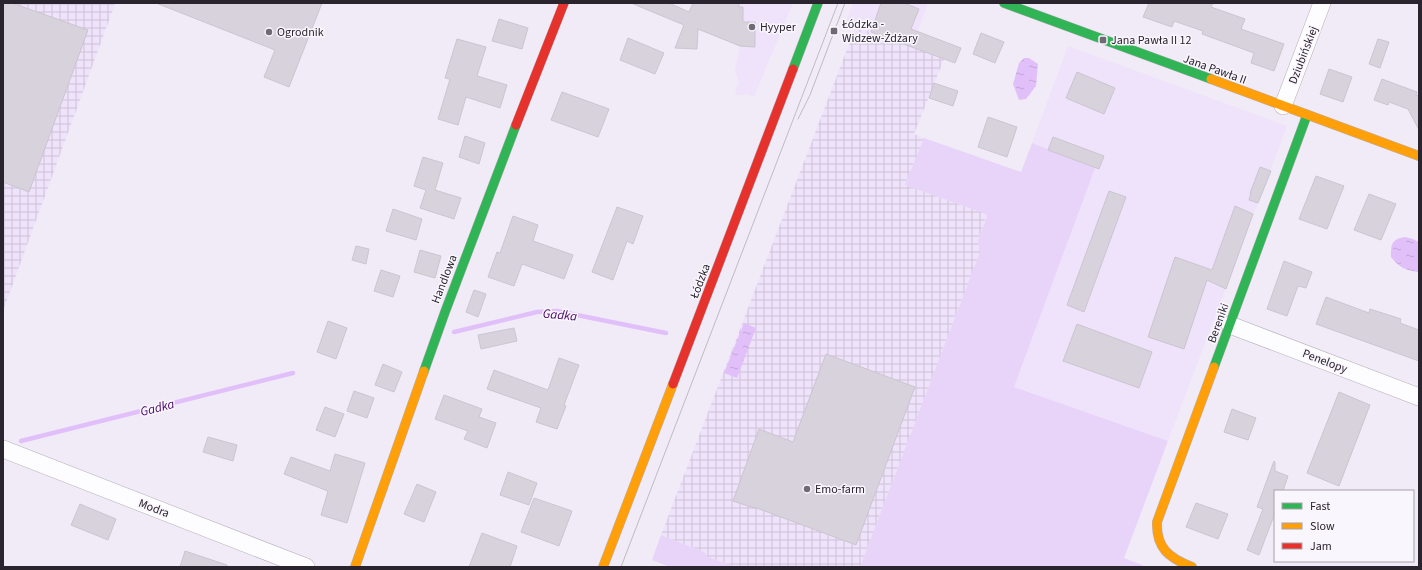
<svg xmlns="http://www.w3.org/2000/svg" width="1422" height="570" viewBox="0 0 1422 570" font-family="'Source Sans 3',sans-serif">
	<defs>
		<pattern id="industrial-grid" width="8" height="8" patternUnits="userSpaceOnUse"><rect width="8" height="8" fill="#efe2fb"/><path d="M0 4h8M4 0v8" fill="none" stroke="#cdc2d7"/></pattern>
		<pattern id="water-ripples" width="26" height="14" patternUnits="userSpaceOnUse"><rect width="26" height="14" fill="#e1c0fa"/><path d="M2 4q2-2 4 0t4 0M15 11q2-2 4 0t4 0" fill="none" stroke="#c1a5d7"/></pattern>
	</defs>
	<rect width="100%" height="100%" fill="#f1ebf7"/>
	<path fill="#efe2fb" d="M693,3H793L754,97L748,94L737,95L735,90L739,83L735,70L740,46L698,29L697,49L675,48Z
		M853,3H928L912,47L846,22Z
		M1068,46L1287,126L1168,441L1014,387L1095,168L1032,143Z"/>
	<path fill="url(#industrial-grid)" d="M3,3L115,4L3,311Z
		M856,26L944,59L914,134L924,138L905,185L987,214L978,241L980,252L860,567H736L708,557L704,552L661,535Z"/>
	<path fill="#e8d3f9" d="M924,138L1021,172L1032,143L1095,168L1014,387L1168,441L1124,558L1147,567H860L980,252L978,241L987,216L986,214L905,185Z
		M661,535L704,552L708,557L736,567H670L652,560Z"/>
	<path fill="url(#water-ripples)" d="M1024,58H1029L1038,64L1036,86L1026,99L1019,100L1013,84L1019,63Z
		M1405,237L1413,239L1419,242L1418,272C1405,270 1400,268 1391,257C1391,245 1391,239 1405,237Z
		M744,323L756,328L737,378L724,373Z"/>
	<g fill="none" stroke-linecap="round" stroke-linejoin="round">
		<path stroke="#e1c0fa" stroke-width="4.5" d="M454,332L537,312L557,311L666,333
			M21,441L293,373"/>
	</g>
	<path fill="#d8d2dd" stroke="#cbc5d0" d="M3,3H12L88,30L29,192L3,182Z
		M156,3H322L289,87L264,77L275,50Z
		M631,3H669L689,12L693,3H739V7H743V22H755V47L740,46L698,29L697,49L675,48L684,25Z
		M881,3H904L919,9L911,29L961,48L955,63L871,32Z
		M1149,3H1213L1211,7L1245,19L1241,29L1284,44L1274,71L1251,63L1254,53L1202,34L1203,31L1174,21L1172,27L1143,17Z
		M499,19L528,28L522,49L492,41Z
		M981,33L1004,42L995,63L973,54Z
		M628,38L664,53L655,74L620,60Z
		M457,39L486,47L477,76L507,85L500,108L466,97L458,125L438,119L450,79L445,78Z
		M1378,39L1389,42L1380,68L1369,64Z
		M1329,69L1352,77L1343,102L1320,94Z
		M1077,72L1115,88L1104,114L1066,98Z
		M1382,79L1417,92L1416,95L1419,96V130L1408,109L1389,102L1388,105L1374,100Z
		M934,83L958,91L953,106L929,98Z
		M562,92L609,109L598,137L551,120Z
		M988,117L1017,127L1007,157L978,147Z
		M465,136L485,143L479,164L459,157Z
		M1053,137L1104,156L1099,169L1048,150Z
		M423,157L443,163L435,190L461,198L454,219L420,208L426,190L414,186Z
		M1260,167L1271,171L1258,203L1249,200L1251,193H1250Z
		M1316,176L1344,186L1327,229L1299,219Z
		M1109,191L1126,197L1084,312L1067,305Z
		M1369,194L1396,204L1381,240L1354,230Z
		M1235,206L1253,214L1226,289L1207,280L1184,349L1148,337L1175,257L1212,270Z
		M617,207L643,216L633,244L627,241L613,280L592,272Z
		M393,209L422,219L416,240L386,231Z
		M513,216L538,225L533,241L573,255L564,279L522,264L514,286L488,277L497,252L500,253Z
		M356,246L369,249L366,264L352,260Z
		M420,250L441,256L435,278L414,272Z
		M1284,261L1312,272L1306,288L1298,286L1287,316L1267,309Z
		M381,270L400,276L393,297L374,291Z
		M474,290L486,294L478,317L466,312Z
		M1326,297L1369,313L1370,309L1401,319L1400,323L1419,330V361L1316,324Z
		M328,321L347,328L336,359L317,352Z
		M1077,324L1152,352L1139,388L1063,361Z
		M514,328L517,341L481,349L478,335Z
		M826,354L915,387L856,545L754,507V508L733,501L759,429L793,442Z
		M559,358L579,365L564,405L566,406L557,429L536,422L541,408L487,389L494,370L548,390Z
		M383,364L402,372L394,392L375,385Z
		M354,391L374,398L367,418L347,411Z
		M1339,392L1370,405L1339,486L1307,473Z
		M444,395L482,409L479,417L496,423L487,448L464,439L468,431L435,419Z
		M325,407L344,414L335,437L316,430Z
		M1232,409L1256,418L1248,440L1224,432Z
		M208,437L237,445L233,461L203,452Z
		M335,454L365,463L347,523L321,515L328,491L284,474L291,457L330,471Z
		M1274,461L1275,462V471L1288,476L1283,491H1275V513L1259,555L1247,550L1263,509L1257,507Z
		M508,472L537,483L529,505L500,495Z
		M417,484L436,492L424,522L404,514Z
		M534,498L572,511L559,546L521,532Z
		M1196,503L1228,514L1218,539L1186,527Z
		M80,504L116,519L108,540L71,525Z
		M482,533L517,546L510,567H469Z
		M185,551L227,565V567H180Z"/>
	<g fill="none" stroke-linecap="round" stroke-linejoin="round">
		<defs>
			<path id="street" d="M1283,106L1322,3
				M1230,325L1419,397
				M3,449L306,567"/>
			<path id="fast" d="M1004,3L1211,79
				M793,69L818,3
				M1214,367L1307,115
				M424,371L445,312L516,125"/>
			<path id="slow" d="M1211,79L1419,156
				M355,567L424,371
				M603,567L673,384
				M1192,567C1169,558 1156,548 1157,522L1214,367"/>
			<path id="jam" d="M516,125L564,3
				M673,384L793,69"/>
		</defs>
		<use href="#street" stroke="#b6b0ba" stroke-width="18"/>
		<use href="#fast" stroke="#b6b0ba" stroke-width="10"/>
		<use href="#slow" stroke="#b6b0ba" stroke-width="10"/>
		<use href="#jam" stroke="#b6b0ba" stroke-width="10"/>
		<use href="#street" stroke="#fdfcfe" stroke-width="17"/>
		<use href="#fast" stroke="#30b455" stroke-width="9"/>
		<use href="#slow" stroke="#ff9f0a" stroke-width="9"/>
		<use href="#jam" stroke="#e5322d" stroke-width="9"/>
		<path stroke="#bebcbf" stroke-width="1" d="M798,119L810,95L845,3
			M621,567L838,3"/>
	</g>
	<g fill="#706a75" stroke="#faf6fd" stroke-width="1.5">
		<circle cx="752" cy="27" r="4"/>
		<rect x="830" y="27" width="8" height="8" rx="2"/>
		<circle cx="269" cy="32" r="4"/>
		<rect x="1099" y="36" width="8" height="8" rx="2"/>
		<circle cx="807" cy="489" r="4"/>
	</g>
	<g text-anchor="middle" stroke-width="3" stroke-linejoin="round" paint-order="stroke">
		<g font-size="12" fill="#2a242f" stroke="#faf6fd" text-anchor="start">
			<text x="842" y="28">Łódzka -<tspan x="842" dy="14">Widzew-Żdżary</tspan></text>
			<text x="760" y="31">Hyyper</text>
			<text x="277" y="36">Ogrodnik</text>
			<text x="1111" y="44">Jana Pawła II 12</text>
			<text x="815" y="493">Emo-farm</text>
		</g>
		<g font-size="12" fill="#2a242f" stroke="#faf6fd">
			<text transform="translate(1303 55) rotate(-69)" y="4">Dziubińskiej</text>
			<text transform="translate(1215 69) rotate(20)" y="4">Jana Pawła II</text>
			<text transform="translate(444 279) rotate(-69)" y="4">Handlowa</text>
			<text transform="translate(700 281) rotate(-69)" y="4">Łódzka</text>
			<text transform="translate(1218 323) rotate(-70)" y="4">Bereniki</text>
			<text transform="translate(1325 361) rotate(21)" y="4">Penelopy</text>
			<text transform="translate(154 508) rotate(21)" y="4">Modra</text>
		</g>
		<g font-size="13" font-style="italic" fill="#450464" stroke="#faf6fd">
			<text transform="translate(560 314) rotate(5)" y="5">Gadka</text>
			<text transform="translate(157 407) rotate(-14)" y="5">Gadka</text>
		</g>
	</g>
	<rect width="1422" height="570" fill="none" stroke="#2a242f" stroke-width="8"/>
	<rect x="1274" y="490" width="140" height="72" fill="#faf6fd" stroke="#a7a2ab"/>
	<rect x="1282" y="503" width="20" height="6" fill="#30b455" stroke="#a7a2ab"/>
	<text x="1310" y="510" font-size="12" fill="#2a242f">Fast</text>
	<rect x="1282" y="523" width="20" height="6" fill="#ff9f0a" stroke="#a7a2ab"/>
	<text x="1310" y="530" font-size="12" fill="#2a242f">Slow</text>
	<rect x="1282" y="543" width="20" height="6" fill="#e5322d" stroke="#a7a2ab"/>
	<text x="1310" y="550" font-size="12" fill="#2a242f">Jam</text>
</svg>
